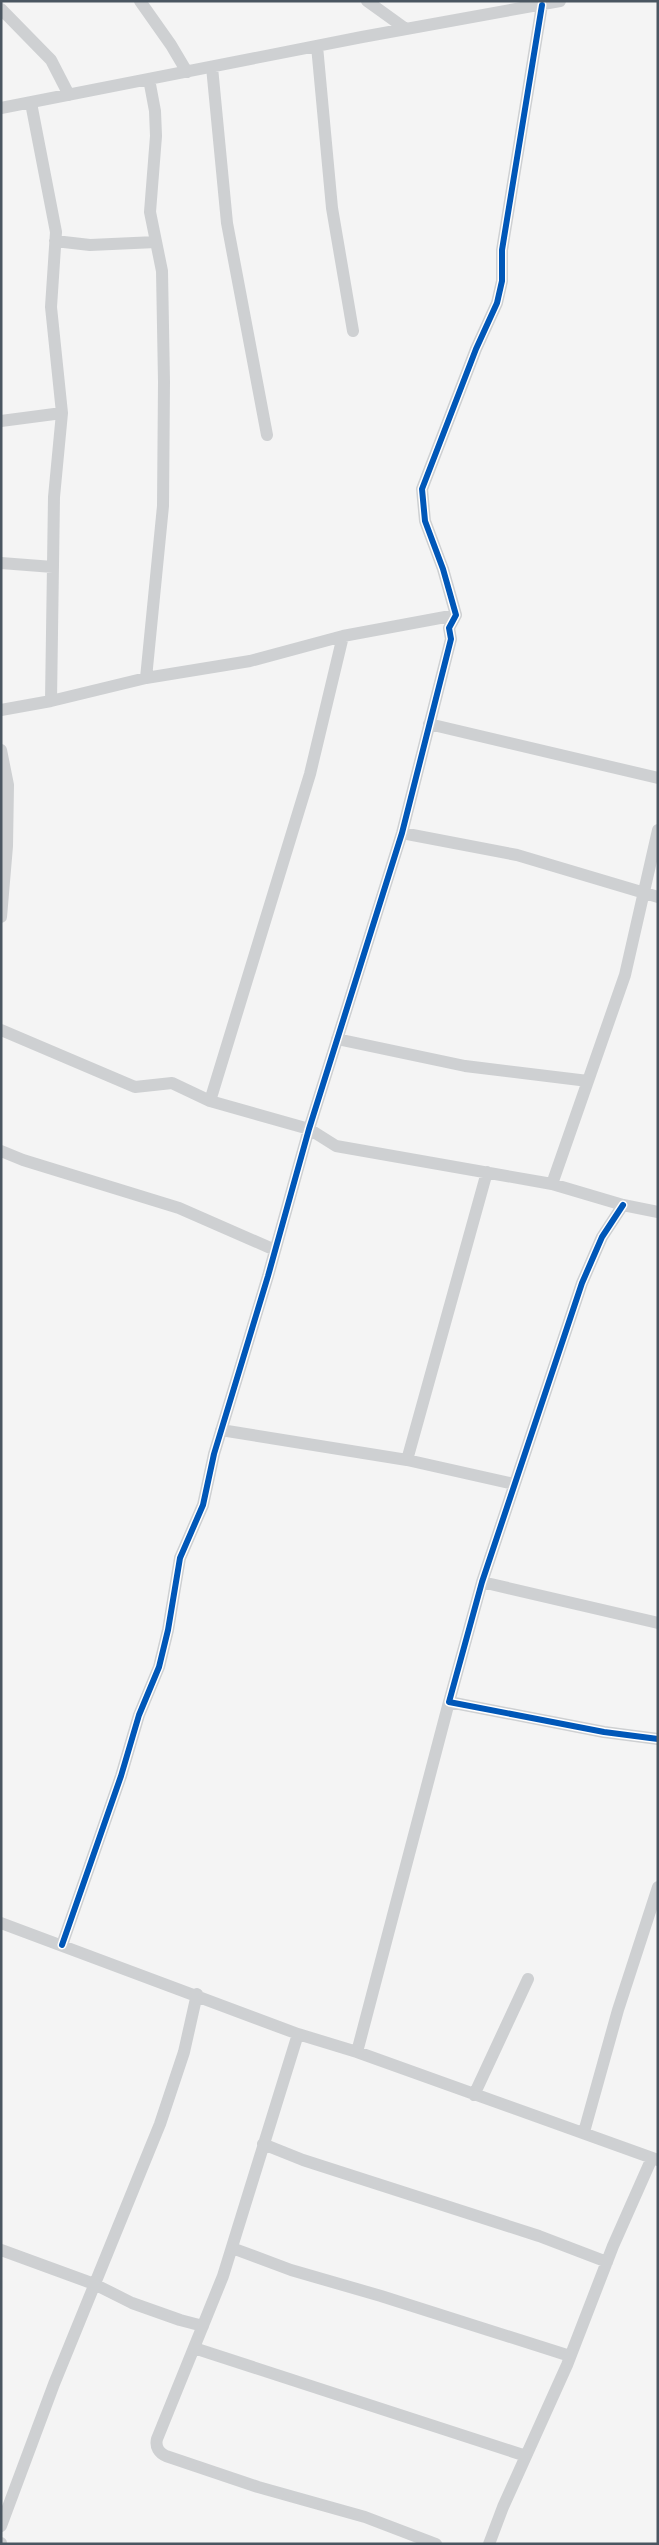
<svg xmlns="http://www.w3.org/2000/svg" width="659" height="2545" viewBox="0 0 659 2545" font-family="'Exo 2',sans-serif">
	<rect width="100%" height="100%" fill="#f4f4f4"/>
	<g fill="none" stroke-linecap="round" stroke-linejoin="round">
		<path stroke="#ced0d2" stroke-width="12" d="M140,1L171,45L187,72
			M367,1L406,29
			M1,9L51,60L69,95
			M317,46L332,208L353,331
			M212,67L227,223L267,435
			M31,103L56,232L51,307L62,413L54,497L51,701
			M1,108L362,37L560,1
			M55,241L90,245L156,242
			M1,421L62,413
			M1,563L53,567
			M146,678L163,506L164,382L162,271L150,212L156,136L155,111L149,79
			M1,710L51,701L146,678L250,661L343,636L456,615
			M429,724L658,778
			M1,750L8,785L7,846L1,917
			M402,833L517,855L658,897
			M1,1030L135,1087L172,1083L210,1101L309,1129L336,1146L552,1184L623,1205L658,1212
			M337,1039L465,1066L588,1081
			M210,1101L310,774L343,636
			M1,1151L23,1160L179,1208L275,1250
			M552,1184L625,975L658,830
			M623,1205L602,1237L582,1283L482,1582L449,1702L604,1732L658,1739
			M221,1430L407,1460L514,1484
			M407,1460L487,1172
			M482,1582L658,1623
			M1,1923L298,2034L357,2052L658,2160
			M62,1945L121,1776L139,1715L159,1667L168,1630L180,1558L203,1505L214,1454L268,1276L309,1129L402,833L451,639L449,628L456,615L443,569L425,521L422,489L476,349L497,303L502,281V250L542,5
			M298,2034L223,2276L157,2439C155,2447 159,2453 166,2456L258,2487L365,2517L436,2544
			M357,2052L449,1702
			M474,2095L528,1979
			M584,2132L618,2010L658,1887
			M263,2144L303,2160L539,2236L607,2262
			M232,2248L291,2270L381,2296L570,2356
			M1,2250L94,2284L132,2303L180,2320L203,2326
			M194,2348L526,2456
			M1,2526L54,2384L160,2124L184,2052L197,1994
			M1,2543V2544
			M489,2544L503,2507L567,2365L613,2246L652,2158"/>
		<defs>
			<path id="cycleway" d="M623,1205L602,1237L582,1283L482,1582L449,1702L604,1732L658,1739
				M62,1945L121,1776L139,1715L159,1667L168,1630L180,1558L203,1505L214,1454L268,1276L309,1129L402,833L451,639L449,628L456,615L443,569L425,521L422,489L476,349L497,303L502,281V250L542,5"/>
		</defs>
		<use href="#cycleway" stroke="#fff" stroke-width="9"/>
		<use href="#cycleway" stroke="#0057b8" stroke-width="6"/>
	</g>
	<rect width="659" height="2545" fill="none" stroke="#4a5661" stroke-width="5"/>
</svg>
